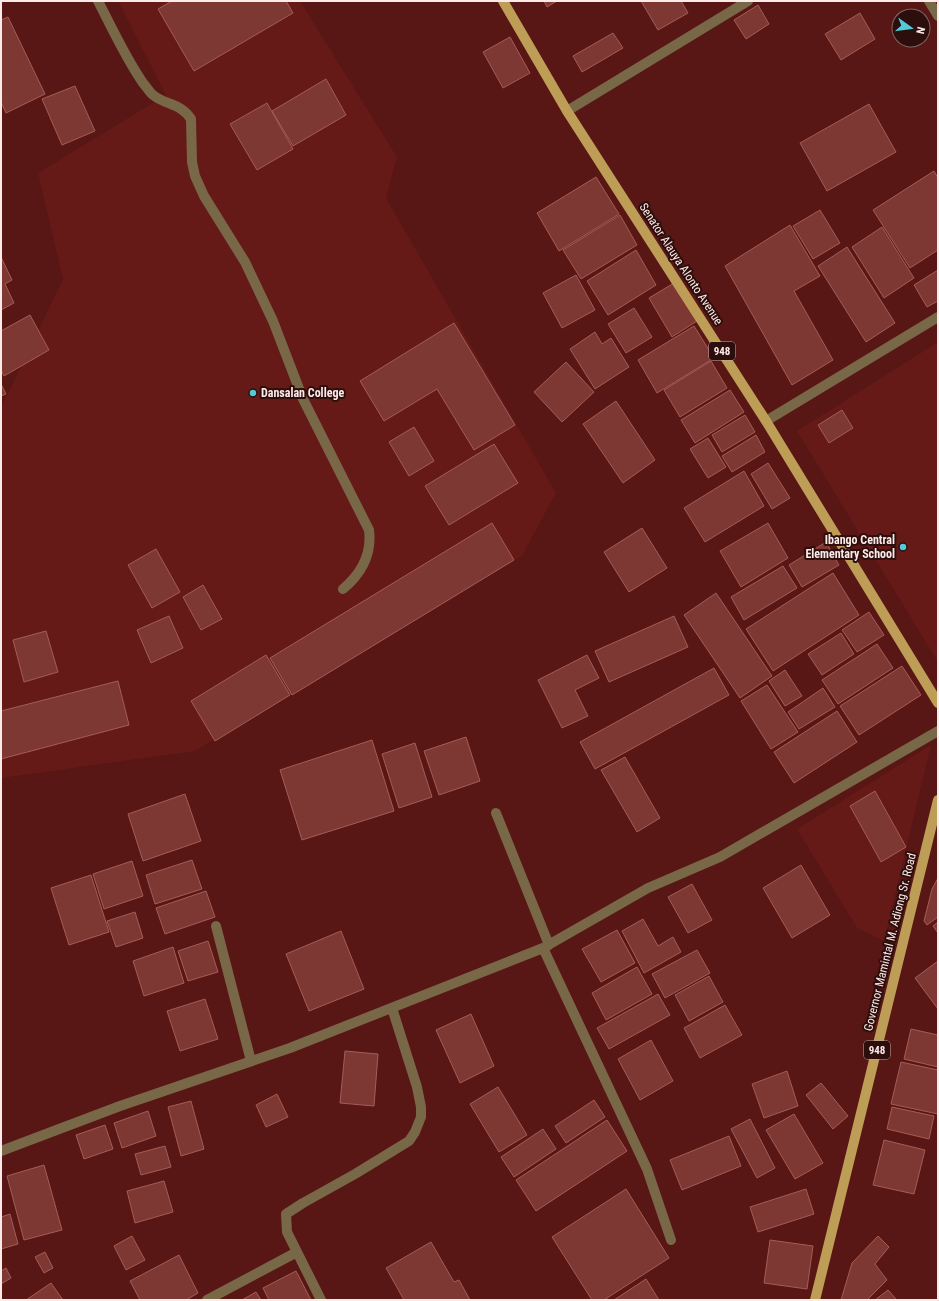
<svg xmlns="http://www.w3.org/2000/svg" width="939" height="1301" viewBox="0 0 939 1301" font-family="'Roboto Condensed',sans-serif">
	<rect width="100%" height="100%" fill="#581614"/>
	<path fill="#651a18" d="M118,1H300L397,157L386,198L556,493L522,556L195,751L1,778V408L63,279L38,173L166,95Z
		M938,342V662L797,431Z
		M931,745L884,941L857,928L797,829Z"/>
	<path fill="#7e3834" stroke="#a55c55" d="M172,1H286L293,13L194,71L158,9Z
		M544,1H557L547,7Z
		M641,1H681L688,13L658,30Z
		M758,5L769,24L746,39L734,20Z
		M860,13L875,39L841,60L825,34Z
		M8,17L45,94L6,113L1,102V20Z
		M613,33L623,48L582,72L573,56Z
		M510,37L530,73L503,88L483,52Z
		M326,79L346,115L293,146L272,111Z
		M75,86L95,131L62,145L42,99Z
		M267,103L293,149L257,170L230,124Z
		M869,104L896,152L827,191L800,143Z
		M934,171L938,178V250L910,268L873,210Z
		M596,177L619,214L559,251L537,213Z
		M820,210L840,243L813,259L793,226Z
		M620,215L637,245L581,279L563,250Z
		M790,225L820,276L794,291L833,360L792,385L725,266Z
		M882,227L914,278L884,298L852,247Z
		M847,247L895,323L866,342L818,266Z
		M636,250L656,285L608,315L587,281Z
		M1,257L12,280L5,284L14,303L1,310Z
		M938,270V301L927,307L914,285Z
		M576,275L595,310L562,328L543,293Z
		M674,283L697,321L672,337L649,298Z
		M634,308L652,337L626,353L608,324Z
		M30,315L49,350L4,376L1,370V331Z
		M454,323L515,425L474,450L437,389L384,421L360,381Z
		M694,326L714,358L657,393L638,360Z
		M595,332L602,344L611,338L629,367L595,389L570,349Z
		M711,361L727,388L680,417L664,390Z
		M566,362L594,392L562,422L534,392Z
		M1,384L6,394L1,396Z
		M730,390L744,412L695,443L681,420Z
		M616,401L655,460L623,483L583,424Z
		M842,410L853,428L829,443L818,425Z
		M745,415L755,432L722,452L712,435Z
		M414,427L434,461L409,476L389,442Z
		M756,435L765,452L732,472L722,456Z
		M708,438L726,467L708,478L690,449Z
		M494,444L518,483L449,525L425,486Z
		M768,463L790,498L772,509L751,474Z
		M744,471L764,506L705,542L684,508Z
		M492,523L514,560L292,695L270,658Z
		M768,523L788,558L741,587L720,551Z
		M642,528L667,568L629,592L604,552Z
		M826,542L839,565L802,587L789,565Z
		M156,549L180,592L152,608L128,565Z
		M783,566L797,588L744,620L731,597Z
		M833,573L859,615L773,671L746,629Z
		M203,585L222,619L201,630L183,597Z
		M716,593L772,676L740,698L684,615Z
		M869,612L884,635L857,652L842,630Z
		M169,616L183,648L151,663L137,630Z
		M674,616L688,647L609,682L595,651Z
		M46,631L58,672L24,682L13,640Z
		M841,633L854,654L822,675L808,654Z
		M877,644L893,668L838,704L822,680Z
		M266,655L290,695L215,741L191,701Z
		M587,655L599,678L575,690L588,716L562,728L538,680Z
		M902,666L921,695L859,735L840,706Z
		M714,668L729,695L595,769L580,742Z
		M785,670L802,696L785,706L769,681Z
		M118,681L129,725L1,759V711Z
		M767,685L798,732L771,749L741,701Z
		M823,688L835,707L799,729L788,712Z
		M837,711L857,742L794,783L774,752Z
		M466,737L480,781L439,795L424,751Z
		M372,740L394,811L302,840L280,770Z
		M415,743L432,797L399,808L382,754Z
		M625,757L660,818L637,832L601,770Z
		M875,791L906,847L881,862L850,806Z
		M185,794L201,841L143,861L128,814Z
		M192,860L202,889L155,904L146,875Z
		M132,861L143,896L104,909L93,874Z
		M801,865L830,915L792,938L763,888Z
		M91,875L109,932L69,945L51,888Z
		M938,878V917L927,925L924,921L932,889Z
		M692,884L712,920L688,933L668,897Z
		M206,891L215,917L165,934L156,908Z
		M135,912L143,938L116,947L107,921Z
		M643,919L658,946L673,937L681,952L644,973L622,931Z
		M938,922V933L933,926Z
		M617,930L635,963L601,982L582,949Z
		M341,931L364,989L309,1011L286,954Z
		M208,941L218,972L188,981L178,951Z
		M173,947L184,983L144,996L133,961Z
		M697,950L710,973L665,998L652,974Z
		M938,961V1009L915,978Z
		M637,967L652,994L606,1020L592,993Z
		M709,976L723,1002L689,1021L675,995Z
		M658,994L670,1015L609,1049L597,1028Z
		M205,999L218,1039L180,1051L167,1011Z
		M725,1005L742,1035L700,1058L684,1028Z
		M471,1014L494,1066L460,1083L436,1030Z
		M911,1029L938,1035V1067L904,1059Z
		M651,1040L673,1081L640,1100L618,1059Z
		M345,1051L378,1054L374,1106L340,1103Z
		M901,1062L938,1070V1114L891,1104Z
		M787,1071L798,1106L764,1118L752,1084Z
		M821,1083L848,1116L833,1129L806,1095Z
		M498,1087L527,1135L499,1152L470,1104Z
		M277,1094L288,1117L266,1127L256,1105Z
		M594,1100L605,1117L566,1143L555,1126Z
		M191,1101L204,1149L181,1156L168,1107Z
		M892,1107L934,1116L929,1139L887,1129Z
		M148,1111L156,1136L122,1148L114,1123Z
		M794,1114L823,1163L795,1179L766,1130Z
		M750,1119L775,1168L757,1178L731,1129Z
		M607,1120L627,1151L536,1211L516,1180Z
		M105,1125L113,1149L84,1159L76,1135Z
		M543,1129L556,1149L514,1177L501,1157Z
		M729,1136L741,1166L682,1190L670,1160Z
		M884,1140L925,1150L914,1194L873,1185Z
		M165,1146L171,1167L141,1175L135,1154Z
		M44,1165L62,1230L24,1240L7,1176Z
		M164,1181L173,1212L135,1223L127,1191Z
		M626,1189L669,1258L604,1300H592L552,1237Z
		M806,1189L814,1214L758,1232L750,1207Z
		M10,1214L18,1244L1,1249V1217Z
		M132,1236L145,1260L126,1270L114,1246Z
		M878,1236L889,1247L875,1264L887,1280L867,1300H841L852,1263Z
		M770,1240L813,1246L807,1289L764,1283Z
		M431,1242L454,1282L459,1280L470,1300H404L386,1268Z
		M45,1252L53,1268L44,1273L35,1257Z
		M179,1255L198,1293L186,1300H140L130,1281Z
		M6,1268L11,1278L1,1284V1271Z
		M296,1271L311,1300H269L263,1288Z
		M646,1279L659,1300H614Z
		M51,1283L63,1300H26Z
		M888,1290L897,1300H875Z
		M256,1292L261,1300H242Z"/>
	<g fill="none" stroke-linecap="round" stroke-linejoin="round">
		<path stroke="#786847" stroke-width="10" d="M98,1C112,28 125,57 143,83C146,86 149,92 153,95C165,105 181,103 191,119L192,162L195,176L204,196L245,262L273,321L303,399L369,530C372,554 361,574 343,589"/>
		<path stroke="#786847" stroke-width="10" d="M929,1L938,16
			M567,111L748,1
			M766,421L938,317
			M496,813L549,945
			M216,926L251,1061
			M543,948L647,1169L671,1240
			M1,1151L120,1106L290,1048L543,948L648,888L720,857L938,731
			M207,1300L297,1252
			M321,1300L287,1232L286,1214L303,1203L355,1174L409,1141L415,1132L421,1117V1107L417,1087L392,1008"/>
		<path stroke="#be9e56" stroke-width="10" d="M503,1L567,111L766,421L938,703
			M815,1300L938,800"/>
	</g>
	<g fill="#52cbd9" stroke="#2c0e0c" stroke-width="1.5">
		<circle cx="253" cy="393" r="4"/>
		<circle cx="903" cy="547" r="4"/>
	</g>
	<g text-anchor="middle" stroke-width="4" stroke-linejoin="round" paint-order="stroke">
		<g fill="#2c0e0c" stroke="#bea9a7" stroke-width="1">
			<rect x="709" y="342" width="26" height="18" rx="3"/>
			<rect x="864" y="1041" width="26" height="18" rx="3"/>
		</g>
		<g font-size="11" font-weight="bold" fill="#fdebe9">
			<text x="722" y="355">948</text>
			<text x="877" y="1054">948</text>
		</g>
		<g font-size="12" fill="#fdebe9" stroke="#2c0e0c">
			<text transform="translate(681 264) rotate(57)" y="4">Senator Alauya Alonto Avenue</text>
			<text transform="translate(890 942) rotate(-76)" y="4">Governor Mamintal M. Adiong Sr. Road</text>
		</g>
		<g font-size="12" font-weight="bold" fill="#fdebe9" stroke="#2c0e0c" text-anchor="start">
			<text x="261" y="397">Dansalan College</text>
			<text x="895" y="544" text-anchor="end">Ibango Central<tspan x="895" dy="14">Elementary School</tspan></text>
		</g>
	</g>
	<rect width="939" height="1301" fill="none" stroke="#fdebe9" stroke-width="4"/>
	<g transform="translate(911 28) rotate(104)"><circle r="19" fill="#2c0e0c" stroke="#806664"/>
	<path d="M0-3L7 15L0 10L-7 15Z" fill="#52cbd9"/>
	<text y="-6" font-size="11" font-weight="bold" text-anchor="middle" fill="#fdebe9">N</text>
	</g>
</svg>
